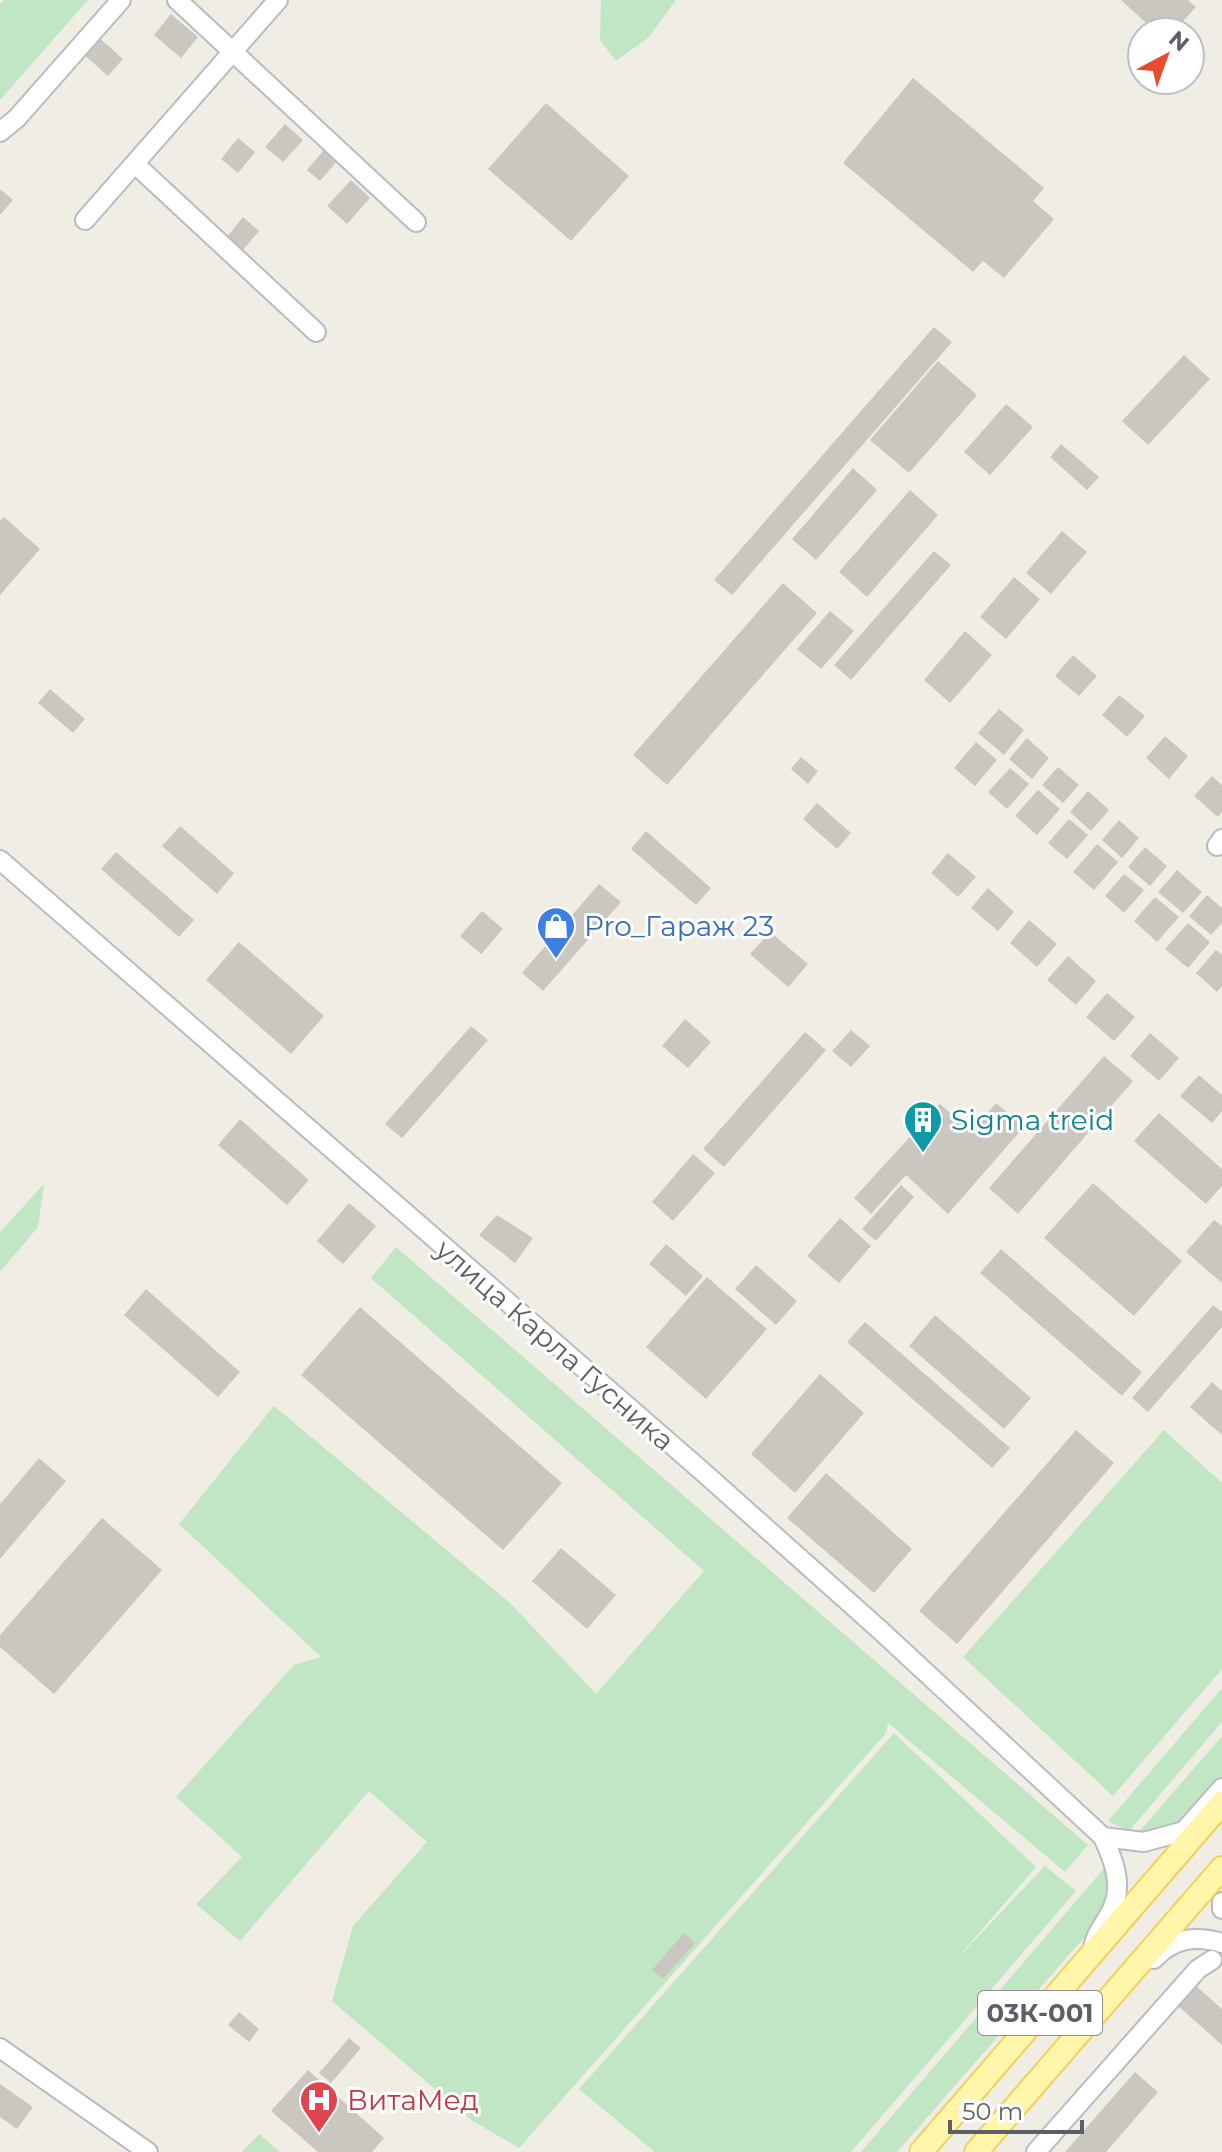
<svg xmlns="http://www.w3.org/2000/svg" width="1222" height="2152" viewBox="0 0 1222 2152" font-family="Montserrat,sans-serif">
	<rect width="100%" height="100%" fill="#efede4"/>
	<path fill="#c1e6c3" d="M4,0H88L0,100V4Z
		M601,0H676L648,38L616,61L600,40Z
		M44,1184L38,1227L0,1272V1232Z
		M396,1247L1088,1845L1065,1872L888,1723L886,1733L519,2148L471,2120L332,2001L353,1926L427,1842L369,1791L240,1941L196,1904L242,1857L176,1797L294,1665L321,1657L179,1524L274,1406L510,1603L596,1694L704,1571L371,1278Z
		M1164,1430L1222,1483V1669L1113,1796L963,1657Z
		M1222,1688V1722L1129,1831L1108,1821Z
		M894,1733L1036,1867L954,1962L1045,1866L1076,1891L851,2152H655L579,2089Z
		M1222,1736V1775L1178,1824L1139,1832Z
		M1106,1866L1110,1890L1088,1933L897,2152H861Z
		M259,2134L280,2152H242Z"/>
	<path fill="#cac7c1" d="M1121,0H1188L1196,7L1173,32H1156Z
		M171,14L198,37L181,58L154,35Z
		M97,36L123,59L108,76L82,53Z
		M913,78L1044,188L1033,201L1054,219L1004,278L983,261L973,272L843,163Z
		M546,103L629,176L571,241L488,169Z
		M285,124L303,140L283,162L265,147Z
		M238,138L255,152L238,173L221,159Z
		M324,150L337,161L320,181L307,170Z
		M351,180L370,198L347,224L327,206Z
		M0,189L13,200L0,215Z
		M243,217L259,231L242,251L226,238Z
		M934,327L952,342L732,595L714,580Z
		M1184,355L1210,379L1148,445L1122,421Z
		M938,361L977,395L909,473L870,440Z
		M1006,404L1033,427L990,475L964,452Z
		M1061,444L1099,477L1087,490L1050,457Z
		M853,468L877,490L816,560L792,539Z
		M910,490L938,515L867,597L839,572Z
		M4,517L40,549L0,595V521Z
		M1062,531L1087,552L1051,594L1026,573Z
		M934,551L951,565L851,680L834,665Z
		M1014,577L1040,599L1006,639L980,617Z
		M783,583L817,613L667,785L633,755Z
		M830,611L854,631L821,669L797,649Z
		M965,631L992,655L950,703L924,680Z
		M1073,655L1097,676L1079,696L1055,676Z
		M50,689L85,719L73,733L38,703Z
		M1119,695L1145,716L1127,737L1102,715Z
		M999,709L1024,730L1004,755L978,733Z
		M1165,736L1188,756L1169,779L1146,758Z
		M1027,738L1049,758L1032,779L1009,759Z
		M976,742L997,760L975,786L954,768Z
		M801,757L818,771L808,784L791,769Z
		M1058,767L1079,785L1063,803L1042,785Z
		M1010,768L1029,784L1007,809L988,792Z
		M1212,776L1222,785V812L1218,817L1194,796Z
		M1038,790L1060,809L1037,835L1015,816Z
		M1088,791L1109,810L1091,831L1070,812Z
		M817,803L851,833L837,849L803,819Z
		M1069,819L1088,835L1067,859L1048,843Z
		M1119,820L1139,838L1122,858L1102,840Z
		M180,826L234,873L217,894L162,846Z
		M646,831L711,888L696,905L631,849Z
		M1097,844L1118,862L1094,890L1073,872Z
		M1145,847L1167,866L1150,886L1128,867Z
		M116,852L194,920L179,937L101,869Z
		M948,853L976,877L958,897L931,873Z
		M1177,870L1202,892L1183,913L1158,892Z
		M1124,874L1144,890L1124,913L1105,896Z
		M599,884L621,902L543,991L522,973Z
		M988,888L1014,912L998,931L971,908Z
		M1207,895L1222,908V923L1211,935L1189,916Z
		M1155,897L1179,917L1157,942L1134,921Z
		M482,911L503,929L481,954L460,936Z
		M1029,920L1057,944L1037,967L1010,943Z
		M1188,923L1210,942L1188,968L1165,949Z
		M770,932L808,964L788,987L750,954Z
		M239,942L324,1016L291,1054L206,980Z
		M1216,950L1222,955V986L1217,992L1196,973Z
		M1068,956L1096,981L1076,1005L1047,980Z
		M1107,993L1135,1017L1114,1041L1086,1017Z
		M685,1019L711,1042L688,1068L662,1046Z
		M471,1026L488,1040L402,1138L385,1124Z
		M851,1030L870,1046L851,1067L832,1051Z
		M805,1032L826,1050L724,1167L703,1149Z
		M1150,1033L1179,1058L1159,1081L1130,1056Z
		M1104,1056L1133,1081L1018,1214L989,1188Z
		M1199,1075L1222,1095V1111L1212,1123L1180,1096Z
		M996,1103L1024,1127L948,1214L906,1175L871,1214L854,1198L940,1104L971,1132Z
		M1159,1113L1222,1169V1186L1206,1204L1134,1141Z
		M240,1119L309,1180L287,1205L218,1145Z
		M693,1154L715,1173L673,1221L652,1202Z
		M1093,1183L1182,1261L1134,1316L1044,1238Z
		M901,1185L914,1197L876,1241L862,1229Z
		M349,1203L376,1226L343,1264L317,1241Z
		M497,1215L533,1238L515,1263L479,1235Z
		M840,1218L871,1246L839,1283L807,1256Z
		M1214,1220L1222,1226V1283L1186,1252Z
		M666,1244L703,1276L686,1296L649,1264Z
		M1001,1249L1142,1372L1122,1396L980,1273Z
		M756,1265L797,1301L776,1325L735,1289Z
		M707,1277L767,1329L706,1399L646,1347Z
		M146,1289L240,1372L218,1397L124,1315Z
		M1213,1305L1222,1312V1327L1148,1412L1132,1398Z
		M360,1307L562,1483L503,1550L301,1375Z
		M935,1315L1031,1398L1004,1429L909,1346Z
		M865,1322L1010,1448L992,1468L847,1342Z
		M820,1374L864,1413L795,1493L751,1454Z
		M1212,1382L1222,1391V1435L1190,1407Z
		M1076,1430L1114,1463L957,1644L919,1611Z
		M39,1458L66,1481L0,1559V1504Z
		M826,1473L912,1549L874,1593L787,1518Z
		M102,1518L162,1570L54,1694L0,1647V1635Z
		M561,1548L616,1595L587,1629L532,1581Z
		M684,1933L695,1943L663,1979L652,1970Z
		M1195,1985L1222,2009V2045L1177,2005Z
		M239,2012L259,2029L249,2042L228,2025Z
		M349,2038L361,2048L331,2083L319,2073Z
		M308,2070L384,2138L372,2152H318L271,2111Z
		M1135,2072L1158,2092L1106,2152H1065Z
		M0,2084L33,2107L17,2129L0,2117Z"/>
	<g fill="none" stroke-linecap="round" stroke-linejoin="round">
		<defs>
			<path id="minor" d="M177,0L416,222
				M0,132L17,118L121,0
				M135,164L316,332
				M85,220L278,0
				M1217,846L1222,839
				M0,860L703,1472L880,1630L1103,1837C1113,1859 1123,1883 1113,1907C1107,1922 1096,1931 1093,1948
				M1103,1837L1144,1842L1184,1831L1222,1788
				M1222,1902V1909
				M1154,1959C1173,1938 1195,1935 1222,1943
				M0,2048L148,2152
				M1036,2152L1198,1969L1212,1960"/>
			<path id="major" d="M921,2152L1222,1803
				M976,2152L1222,1868"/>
		</defs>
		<use href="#minor" stroke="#b9bbc0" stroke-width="22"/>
		<use href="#major" stroke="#f1d05b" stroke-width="26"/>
		<use href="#minor" stroke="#fff" stroke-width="18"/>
		<use href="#major" stroke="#fff6a9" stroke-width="22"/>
	</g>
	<defs>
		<symbol id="shop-pin" viewBox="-11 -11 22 30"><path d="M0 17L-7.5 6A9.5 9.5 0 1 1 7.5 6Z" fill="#3f7fe0" stroke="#fff"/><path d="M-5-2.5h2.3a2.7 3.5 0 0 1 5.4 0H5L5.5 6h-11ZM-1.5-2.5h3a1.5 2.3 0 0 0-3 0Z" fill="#fff"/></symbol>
		<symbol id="building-pin" viewBox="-11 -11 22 30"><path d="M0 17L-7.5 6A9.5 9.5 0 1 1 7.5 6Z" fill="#0f9aa8" stroke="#fff"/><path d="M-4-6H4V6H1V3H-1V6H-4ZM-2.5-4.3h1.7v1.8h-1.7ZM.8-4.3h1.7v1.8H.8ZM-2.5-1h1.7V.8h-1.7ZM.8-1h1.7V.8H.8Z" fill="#fff"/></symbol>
		<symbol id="hospital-pin" viewBox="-11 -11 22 30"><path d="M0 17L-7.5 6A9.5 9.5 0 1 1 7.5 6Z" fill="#e0444e" stroke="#fff"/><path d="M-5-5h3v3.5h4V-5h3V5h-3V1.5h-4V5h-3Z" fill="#fff"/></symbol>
	</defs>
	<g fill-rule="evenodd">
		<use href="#shop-pin" x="534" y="904" width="44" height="60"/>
		<use href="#building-pin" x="901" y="1098" width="44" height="60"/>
		<use href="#hospital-pin" x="297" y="2078" width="44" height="60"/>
	</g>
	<g text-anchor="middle" stroke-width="6" stroke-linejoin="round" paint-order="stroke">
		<rect fill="#fff" stroke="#8d8f93" stroke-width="2" x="978" y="1991" width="124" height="44" rx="6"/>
		<g font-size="26" font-weight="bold" fill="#5c5f65">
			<text x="1040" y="2022">03К-001</text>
		</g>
		<g font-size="28" fill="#366cbe" stroke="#fff" text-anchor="start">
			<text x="584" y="936">Pro_Гараж 23</text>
		</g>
		<g font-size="28" fill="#0d838f" stroke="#fff" text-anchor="start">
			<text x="951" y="1130">Sigma treid</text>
		</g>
		<g font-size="28" fill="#5c5f65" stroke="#fff">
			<text transform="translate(555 1345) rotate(41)" y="10">улица Карла Гусника</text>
		</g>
		<g font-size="28" fill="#be3a42" stroke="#fff" text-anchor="start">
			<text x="347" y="2110">ВитаMед</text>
		</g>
	</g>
	<g transform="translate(1166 56) rotate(41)"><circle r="38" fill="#ffffff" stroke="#bebfc1" stroke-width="2"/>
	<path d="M0-6L14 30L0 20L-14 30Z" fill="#e94a30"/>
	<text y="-12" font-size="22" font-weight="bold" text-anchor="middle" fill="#5c5f65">N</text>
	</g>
	<path d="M950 2120v12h132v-12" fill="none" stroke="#5c5f65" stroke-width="4"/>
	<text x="962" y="2120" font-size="24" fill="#5c5f65" stroke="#ffffff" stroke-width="6" paint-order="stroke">50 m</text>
</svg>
